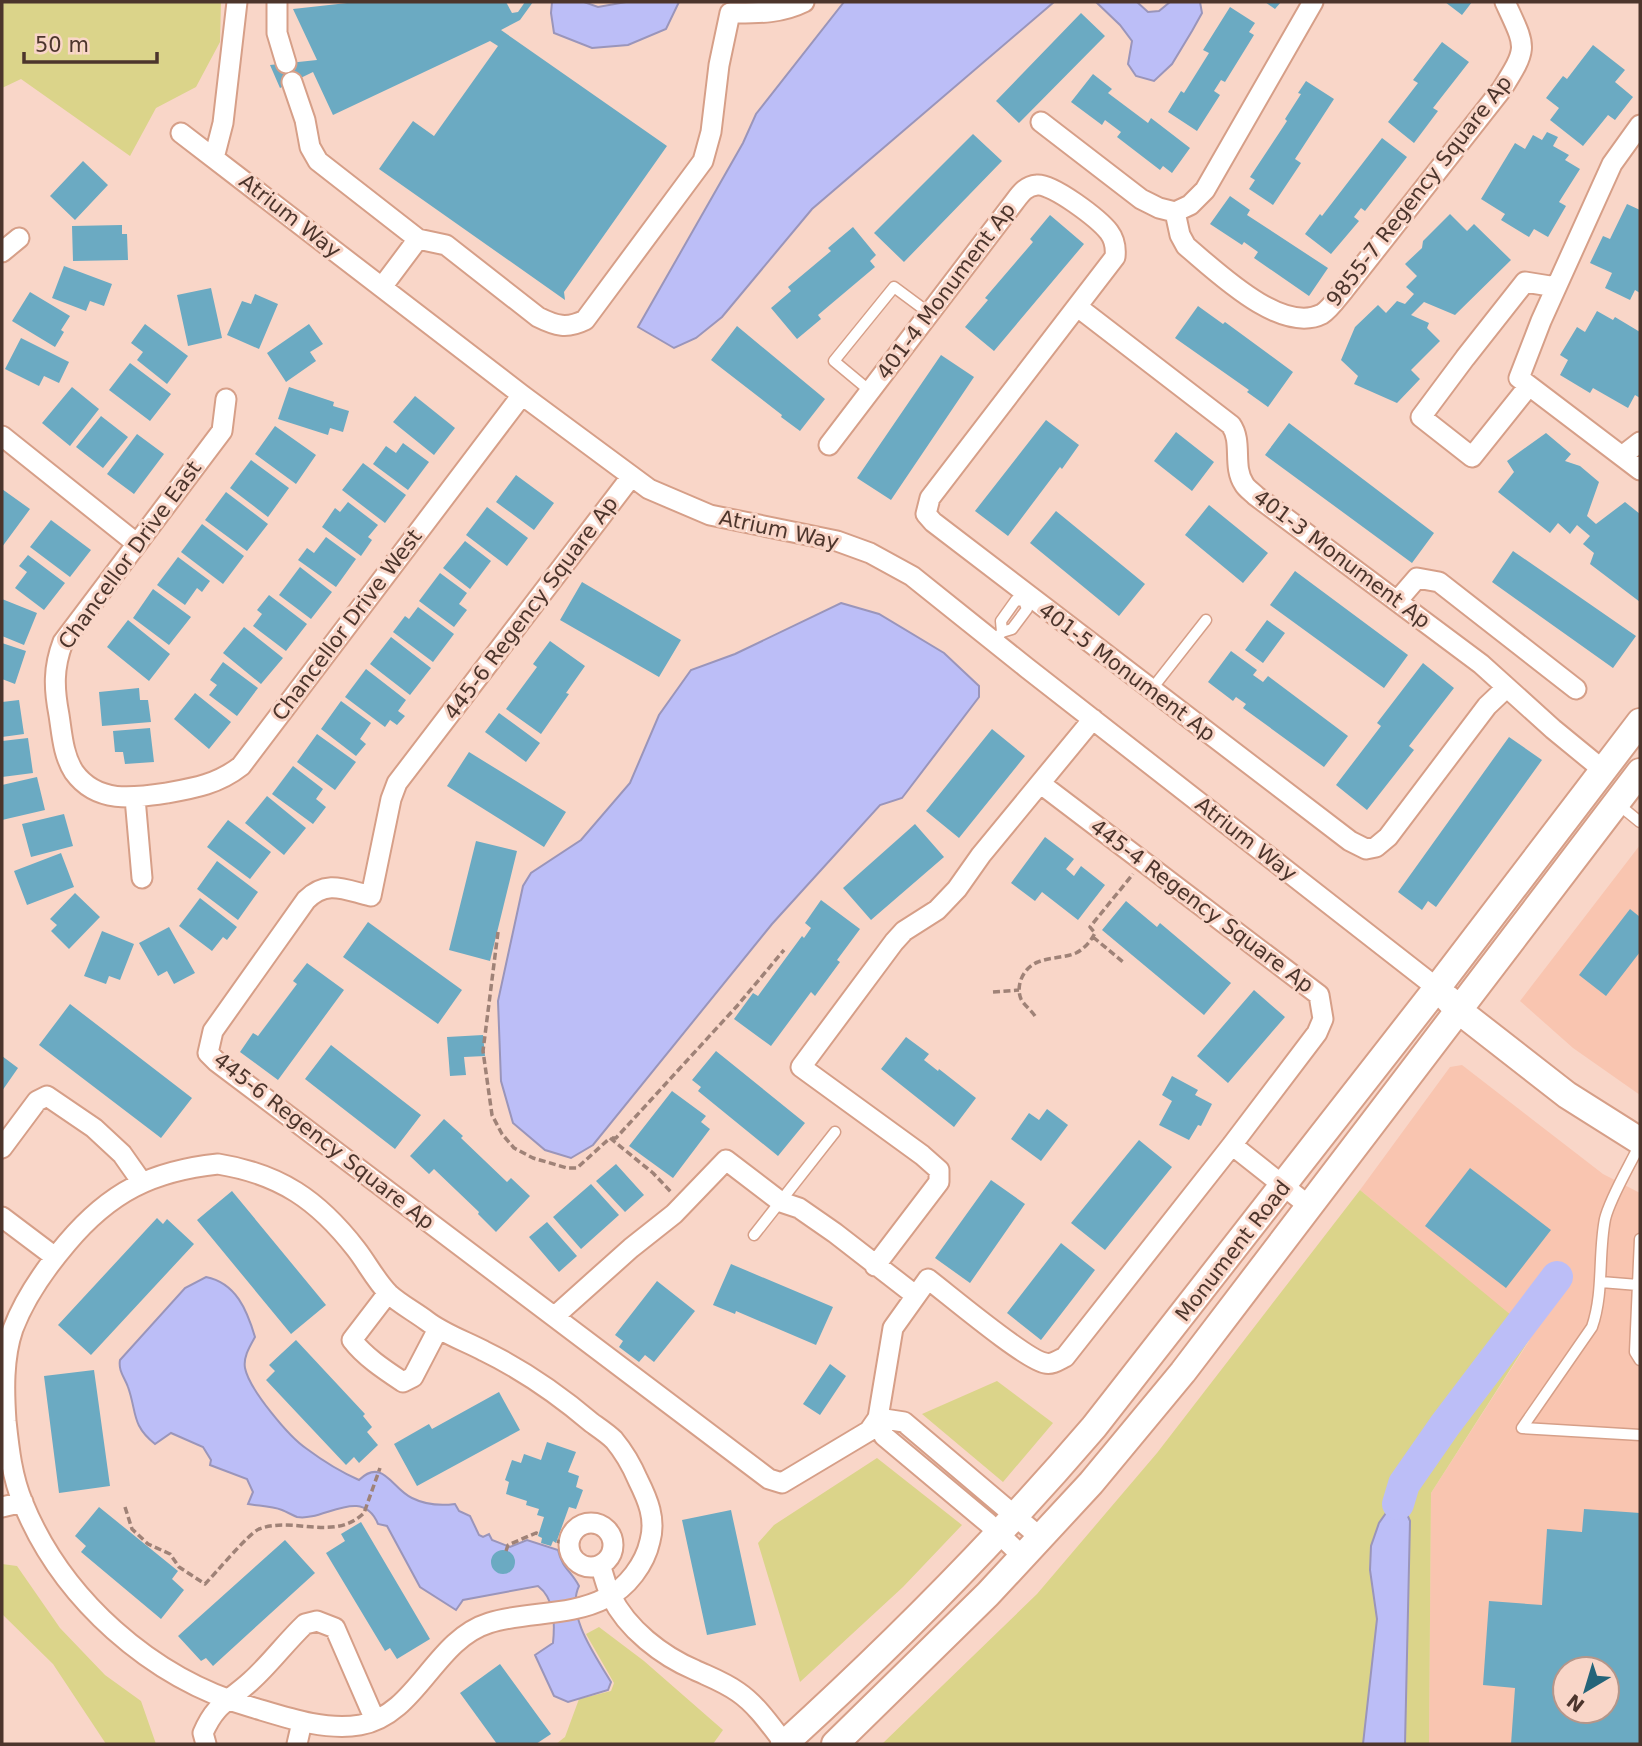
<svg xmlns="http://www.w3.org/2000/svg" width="1642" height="1746" viewBox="0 0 1642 1746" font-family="'DejaVu Sans',sans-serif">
	<rect width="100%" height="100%" fill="#f9d6c8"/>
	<path fill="#f9c5b0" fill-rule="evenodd" d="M1640,845V1095L1573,1048L1520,1001Z
		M1462,1065L1603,1174L1640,1193V1744H1429L1431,1493L1529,1341V1331L1360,1190L1450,1067ZM1565,1669H1607V1711H1565Z"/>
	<path fill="#dbd48a" d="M2,2H221L220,42L196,87L156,108L130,156L21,79L2,88Z
		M1360,1190L1529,1330V1340L1431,1493L1429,1744H1405L1410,1521L1371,1546L1370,1570L1377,1619L1363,1744H882L1037,1594L1157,1453Z
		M997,1381L1053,1423L1003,1482L922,1414Z
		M877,1458L962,1525L903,1587L800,1682L758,1543L774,1525Z
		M2,1564L17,1566L60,1628L105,1675L141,1701L156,1744H106L53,1664L2,1614Z
		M599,1627L644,1661L723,1730L713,1744H556L565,1737L579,1699L611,1691L614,1683L586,1634Z"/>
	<path fill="#bcbef7" stroke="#9a95ba" stroke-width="2" d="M552,2H584L598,7L626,2H679L666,29L628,45L592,48L554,33L551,13Z
		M844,2H1054L812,209L722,317L696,338L674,348L638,327L743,143L756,114Z
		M1096,2H1137L1148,12L1159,11L1170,2H1200L1202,13L1192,31L1172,64L1154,81L1136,76L1128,64L1132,41L1120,25Z
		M841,603L879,614L944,653L979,686V697L902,798L880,805L772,924L593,1145L571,1158L545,1150L513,1123L501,1081L498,1001L523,886L531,873L581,840L630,783L659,715L691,670L735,654Z
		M206,1277C236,1283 247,1310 255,1337C250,1346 243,1357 245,1368C249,1389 289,1437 307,1449C323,1461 341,1472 359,1480C383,1457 392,1489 412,1498C426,1505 440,1506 455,1504L459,1511L470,1516L479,1535L483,1537L489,1534L492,1540L510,1547L527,1540L558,1550C562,1568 571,1571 579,1586C565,1615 597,1658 611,1682L608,1690L568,1702L554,1696L535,1655L553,1643C555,1623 555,1599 538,1586L463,1600L456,1610L420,1587L387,1526L378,1524C362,1485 323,1522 297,1517C292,1515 287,1512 282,1510C271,1506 259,1506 248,1504L253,1492L247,1479L210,1465L211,1460L203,1447L171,1433L155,1444C131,1425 137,1412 128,1387C125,1378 118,1371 120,1360L185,1288Z
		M1393,1503L1403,1505L1410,1521L1405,1744H1363L1377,1619L1370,1570L1371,1546L1379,1523Z"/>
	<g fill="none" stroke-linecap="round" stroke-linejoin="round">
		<path stroke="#bcbef7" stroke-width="32" d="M1398,1504L1404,1484L1445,1425L1557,1277"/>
	</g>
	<path fill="#6baac2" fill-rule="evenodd" d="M356,2H506L512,13L518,12L525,2H533L520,20L501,30L667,146L564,292L565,300L379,169L413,121L434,136L498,46L490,41L333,115L313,72L280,88L270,65L317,60L293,9Z
		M1265,2H1281L1275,9Z
		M1445,2H1472L1462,15Z
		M1230,7L1255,23L1249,32L1254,35L1225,82L1221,80L1214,91L1220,95L1197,131L1168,112L1181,91L1184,93L1209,53L1203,50Z
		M1081,13L1105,36L1019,123L996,101Z
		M1442,42L1469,62L1433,108L1438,111L1414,143L1388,122L1418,83L1413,80Z
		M1593,45L1625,70L1615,82L1633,97L1615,120L1608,115L1583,146L1550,120L1559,108L1546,98L1563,76L1567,79Z
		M1093,74L1112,89L1108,93L1148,123L1151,118L1190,148L1172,173L1163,166L1160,170L1117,137L1121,132L1105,120L1102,125L1071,102Z
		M1306,81L1334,99L1295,159L1301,163L1273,205L1249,189L1255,180L1250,177L1287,121L1285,119L1301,94L1298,93Z
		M1547,132L1558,137L1553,146L1569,155L1565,160L1580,169L1559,202L1566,206L1548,237L1534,229L1529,237L1501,220L1505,214L1481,199L1515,143L1525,149L1533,135L1542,140Z
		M973,134L1002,161L904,262L874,233Z
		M1382,138L1407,157L1365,211L1361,208L1354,217L1359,221L1331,254L1305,234L1320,214L1322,216Z
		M83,161L108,185L75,220L50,196Z
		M1230,196L1250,210L1247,215L1328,268L1309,296L1254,258L1258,252L1244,242L1242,245L1210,224Z
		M1627,204L1640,210V293L1635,290L1630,300L1605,288L1612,273L1590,263L1603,236L1610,239Z
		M1450,214L1467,231L1474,224L1511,260L1455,315L1424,302L1411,315L1429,323L1427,328L1440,341L1411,370L1420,379L1397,403L1354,384L1358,376L1341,360L1355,327L1378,305L1386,313L1397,301L1405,304L1414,294L1406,287L1417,276L1405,264L1422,248L1423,241Z
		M1050,215L1084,244L994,351L965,327L988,300L985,298L1033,242L1030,239Z
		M122,225V234H127L128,260L73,261L72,226Z
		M853,227L876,255L870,261L875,267L818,315L821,319L797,339L771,308L791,291L788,287L831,251L828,248Z
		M64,266L112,284L104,306L90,301L86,311L52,298Z
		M211,288L222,338L188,346L177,295Z
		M30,292L70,316L61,330L64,332L55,347L12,321Z
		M255,294L278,304L259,349L227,335L242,301L251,304Z
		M1198,306L1223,324L1225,322L1293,372L1268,407L1247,392L1249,390L1175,338Z
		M1597,311L1613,320L1615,317L1640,332V398L1635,395L1628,408L1593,388L1590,393L1560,375L1568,360L1560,355L1577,327L1585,332Z
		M145,324L188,356L167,384L137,360L143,352L131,343Z
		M309,324L323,344L310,352L316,361L286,382L267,353Z
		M737,326L825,399L800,431L781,417L782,415L711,360Z
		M21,338L69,362L59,383L44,376L39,386L5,369Z
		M941,355L974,377L891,500L857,478Z
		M130,363L171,394L150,421L109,390Z
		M72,387L99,409L70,446L42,423Z
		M289,387L334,402L333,406L349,411L343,432L330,428L328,435L278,419Z
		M415,396L455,428L434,455L393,422Z
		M101,416L128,437L103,468L76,447Z
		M1046,420L1079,445L1062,469L1060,467L1008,536L975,511Z
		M1289,423L1434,533L1412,563L1265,455Z
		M275,426L316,455L296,484L255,454Z
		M1176,432L1214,462L1192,491L1154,461Z
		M1546,433L1571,454L1565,461L1580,466L1599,482L1587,516L1596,524L1625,502L1640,514V602L1590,564L1594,553L1583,544L1590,536L1577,525L1570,534L1558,523L1550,533L1498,492L1514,472L1507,461Z
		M137,434L164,454L134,494L107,474Z
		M403,443L429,462L408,490L373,464L386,446L396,453Z
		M251,460L289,488L268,517L230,488Z
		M363,463L406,495L385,523L342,490Z
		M516,475L554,503L534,530L496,502Z
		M2,489L30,509L2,547Z
		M226,492L268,524L247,551L205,520Z
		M348,502L378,525L368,537L372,540L361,556L322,527L335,508L340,512Z
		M1209,505L1268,553L1243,583L1185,535Z
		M487,507L528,538L507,566L466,535Z
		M1056,511L1145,584L1119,616L1030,543Z
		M51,520L91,550L70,577L30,547Z
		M202,524L244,556L223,584L181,552Z
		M326,537L356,559L336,587L298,560L307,548L314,553Z
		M465,541L491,561L470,589L443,568Z
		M1513,551L1636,636L1613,668L1492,582Z
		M28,555L65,583L44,610L15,588L27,572L19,566Z
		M178,557L210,581L202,592L197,588L185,605L157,585Z
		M300,567L332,592L311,619L279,595Z
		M1295,571L1408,655L1384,688L1270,605Z
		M440,573L467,593L459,604L467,610L454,627L419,601Z
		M582,582L681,640L659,677L560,620Z
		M153,589L191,617L169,645L133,618Z
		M269,595L307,624L286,651L253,626L262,614L257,610Z
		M2,599L37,613L24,645L2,636Z
		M418,607L454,634L433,662L393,632L405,616L409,619Z
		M128,620L170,654L149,681L107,647Z
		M1267,620L1285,633L1263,663L1245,650Z
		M244,627L283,658L261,684L223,653Z
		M391,637L431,668L410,695L370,664Z
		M550,641L585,666L566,693L569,694L541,734L506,709L537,667L533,664Z
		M2,643L26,651L15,684L2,679Z
		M1231,651L1257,670L1253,675L1263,682L1268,676L1348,736L1324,767L1243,708L1246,704L1236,697L1233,701L1208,682Z
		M223,662L258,688L237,716L209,695L217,685L210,680Z
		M1423,663L1454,688L1409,746L1414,750L1367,810L1336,785L1381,726L1377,723Z
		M366,669L406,700L398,711L405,716L397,725L390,720L385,727L345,697Z
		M139,688L140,700H148L151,722L102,726L99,692Z
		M195,693L231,722L209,749L174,719Z
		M19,700L24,734L2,737V702Z
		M341,701L371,723L360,739L366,744L356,756L321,729Z
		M499,713L540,743L526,762L485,732Z
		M150,728L154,762L125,764L123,752H115L113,731Z
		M992,729L1025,756L959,838L926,811Z
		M317,734L356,762L335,790L297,762Z
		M1509,737L1542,760L1436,907L1428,901L1422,910L1398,892Z
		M28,738L33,773L2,777V741Z
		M469,752L566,812L544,847L447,786Z
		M293,766L323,789L316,799L326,807L313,824L272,794Z
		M37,777L45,810L2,820V785Z
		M267,796L306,828L284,855L245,823Z
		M64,814L73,846L31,857L22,824Z
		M228,820L271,852L250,879L207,847Z
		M915,824L944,857L871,920L843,888Z
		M1045,837L1074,859L1066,869L1074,876L1081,866L1105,885L1078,920L1042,892L1035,901L1011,883Z
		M476,841L517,851L490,961L449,950Z
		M61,853L74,887L27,905L14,871Z
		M217,861L258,892L238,920L197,889Z
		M75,893L100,917L69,949L51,931L57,925L50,919Z
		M200,898L237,927L227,940L223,937L212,951L179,926Z
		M821,900L860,929L837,960L840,962L815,996L811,992L771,1046L734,1019L753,993L758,996L802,936L804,938L811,928L805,923Z
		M1126,901L1157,927L1160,923L1231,983L1204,1015L1102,930Z
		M1630,909L1640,917V952L1606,996L1579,975Z
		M368,922L462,990L438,1024L343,957Z
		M169,927L195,973L174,984L167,971L158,976L139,943Z
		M102,931L134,944L120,980L109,976L106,984L84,976Z
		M307,963L344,990L278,1080L240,1052L253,1033L258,1036L297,984L293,981Z
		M1254,990L1285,1017L1228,1083L1197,1056Z
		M70,1004L192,1098L161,1138L39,1045Z
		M483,1035L485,1056L464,1057L466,1075L450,1076L447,1037Z
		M906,1037L929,1054L924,1060L938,1071L939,1069L976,1098L954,1127L881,1069Z
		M331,1045L421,1115L395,1149L305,1079Z
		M716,1051L805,1123L778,1156L698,1091L701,1087L692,1080Z
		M2,1056L18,1068L2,1091Z
		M1172,1076L1198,1090L1195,1095L1212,1104L1201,1126L1198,1125L1189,1140L1159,1125L1172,1101L1162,1095Z
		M672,1091L706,1116L701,1122L710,1129L673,1178L629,1146Z
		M1047,1109L1068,1125L1041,1161L1011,1139L1029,1113L1039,1120Z
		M444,1119L463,1136L461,1138L507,1182L511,1178L530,1196L496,1232L478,1214L479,1212L434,1169L429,1174L410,1156Z
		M1139,1140L1172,1167L1105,1250L1071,1223Z
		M616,1164L644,1195L625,1212L596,1181Z
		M1470,1168L1551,1230L1506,1288L1425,1226Z
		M991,1180L1025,1204L970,1283L935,1258Z
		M591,1184L619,1215L581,1249L553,1217Z
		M232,1191L326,1305L291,1334L197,1220Z
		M157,1218L163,1224L167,1219L194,1244L91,1355L58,1325Z
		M547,1222L577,1256L559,1272L529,1237Z
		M1061,1243L1095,1270L1041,1340L1007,1313Z
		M731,1264L833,1307L816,1345L736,1311L735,1314L713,1305Z
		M657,1281L695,1311L654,1362L645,1355L639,1362L619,1347L623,1341L615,1335Z
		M296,1340L365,1414L363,1416L372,1427L367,1432L378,1445L359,1463L354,1457L346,1465L266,1380L275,1371L269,1365Z
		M830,1364L846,1376L820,1415L803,1404Z
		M94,1370L110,1486L59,1493L44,1376Z
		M499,1392L520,1430L417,1486L394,1444L429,1424L432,1429Z
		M547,1442L576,1452L568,1472L579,1476L576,1487L583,1490L576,1509L569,1507L556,1543L553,1541L551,1546L541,1543L542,1538L538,1536L544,1517L537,1515L539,1509L526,1505L527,1501L506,1494L509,1482L505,1480L512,1460L521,1463L524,1454L541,1460Z
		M99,1507L178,1571L172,1579L184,1590L161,1619L81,1552L86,1546L75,1536Z
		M1584,1509L1640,1513V1744H1511L1515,1688L1483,1685L1489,1601L1542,1605L1547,1529L1582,1532ZM1565,1669H1607V1711H1565Z
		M731,1510L756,1625L707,1635L682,1520Z
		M361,1522L430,1639L397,1659L390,1648L385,1651L326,1553L345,1541L341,1534Z
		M285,1540L315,1573L213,1666L206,1658L201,1661L178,1636Z
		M491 1562a12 12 0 1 1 24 0a12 12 0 1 1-24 0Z
		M500,1664L551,1734L536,1744H497L460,1693Z"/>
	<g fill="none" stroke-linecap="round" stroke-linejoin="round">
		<defs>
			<path id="lane" d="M870,391L834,361L894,287L929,313
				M1002,632L1001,621L1016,600L1024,601
				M994,641L1002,632L1012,629L1027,609L1024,601L1028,596
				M1151,690L1206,620
				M1619,805L1640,822
				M754,1235L835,1132
				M1640,1239L1635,1352L1640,1360
				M1601,1282L1638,1285
				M1522,1428L1592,1327C1604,1292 1598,1255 1605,1219C1610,1198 1630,1165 1640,1144
				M1522,1428L1640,1435"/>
			<path id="street" d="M277,2V33L286,63
				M292,82L305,120L310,147L318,161L418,239L446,245L538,317C556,326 567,329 585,320L703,161L711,132L719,65L730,13C756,13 780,14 804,2
				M1041,122L1141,199L1159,208L1175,212
				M1640,125L1612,164L1541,321L1519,378L1640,470
				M181,133L522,395L649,489L710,515L837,541L870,553L912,576L1027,668L1437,988
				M214,158L223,123L237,2
				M1175,212L1180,235L1186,246C1216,271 1281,335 1322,314C1330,309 1338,297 1344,290L1502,89C1529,46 1526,48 1505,2
				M1175,212L1190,205L1205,190L1313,2
				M2,252L19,238
				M382,287L418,239
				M1079,308L1231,425C1243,442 1232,466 1244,484C1246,488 1252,492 1256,496L1481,664L1553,729L1603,770
				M1528,387L1472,457L1421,417L1465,358L1525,282L1556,287
				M226,399L222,431L63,642C53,668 54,689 59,715C62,734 63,755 74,772C97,804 134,798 167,793C195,788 218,784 241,766L522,395
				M2,436L136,543
				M829,445L1015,201C1021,193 1026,186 1037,185C1052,183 1099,219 1109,232C1115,240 1116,248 1115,257L930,498L926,514L933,522L1350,841L1366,849L1376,847L1388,837L1487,706L1506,688
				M1622,456L1640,442
				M631,477L397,783L391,799L371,896C345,890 327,879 306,900L213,1031L208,1053L217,1062L769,1479L782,1483L869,1431L878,1418L893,1328L928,1279C949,1295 1026,1360 1045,1363C1052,1365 1059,1360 1065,1357L1232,1145L1317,1033L1323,1019L1319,995L1041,784
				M1398,600L1417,578L1439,582L1576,689
				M135,798L142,878
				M1232,1145L1309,1206
				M2,1148L37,1101L47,1096L94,1128L122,1154L141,1181
				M218,1164C280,1174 318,1200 356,1249C367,1263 376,1281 389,1294C400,1304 415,1312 427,1321C444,1334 465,1341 484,1351C523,1370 559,1395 592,1423C599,1428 608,1434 614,1440C624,1452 632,1466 638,1480C648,1500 656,1519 650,1541C645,1564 627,1588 606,1598C569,1617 527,1611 489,1623C434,1640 417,1715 360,1725C324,1731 285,1717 251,1707C151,1678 62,1599 23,1503C12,1477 9,1449 6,1421C4,1392 3,1358 13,1329C25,1297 45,1269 67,1243C110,1192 152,1171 218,1164Z
				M2,1217L55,1257
				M875,1266L939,1182V1170L922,1155L801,1067L894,942L904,931L937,910L957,889L981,855L1093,719
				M388,1293L352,1340C365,1357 385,1370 403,1382L413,1377L438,1329
				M555,1316L631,1248L674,1214L726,1160L781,1202L799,1208L835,1233L915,1295
				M878,1418L904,1422L1041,1538
				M878,1418L884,1436L988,1523L1023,1557
				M2,1507L23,1502
				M569 1545a22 22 0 1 1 44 0a22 22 0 1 1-44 0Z
				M600,1565C604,1575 606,1587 611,1596C627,1629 662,1656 695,1670C710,1677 724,1682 738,1692C757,1705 771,1726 785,1744
				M206,1744L203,1733C216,1703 228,1702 251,1681C270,1664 286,1642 305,1624L317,1621L335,1628L375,1720
				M297,1744L302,1722"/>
			<path id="secondary" d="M1448,999L1458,1010L1567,1095L1640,1141
				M784,1744C893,1645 998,1539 1094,1427L1437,988L1640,722
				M835,1744L988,1594L1091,1483L1183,1372L1640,772"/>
		</defs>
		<use href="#lane" stroke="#d69f88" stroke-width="13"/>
		<use href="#street" stroke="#d69f88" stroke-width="23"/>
		<use href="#secondary" stroke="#d69f88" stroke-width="30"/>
		<path stroke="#9f8277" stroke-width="3.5" stroke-dasharray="7 3.5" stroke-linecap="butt" d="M498,932L483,1051L492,1115L502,1134L514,1148L533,1158L567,1168H577L610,1138L653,1173L672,1193
			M1093,937L1123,962
			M993,992L1019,990
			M1035,1016C1031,1010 1024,1005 1021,999C1015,985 1024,967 1038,962C1050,957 1064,958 1076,953C1084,949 1091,941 1095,933L1090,927L1133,874
			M612,1138H616L737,1006L784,950
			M125,1507L132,1529L148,1544L170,1554L179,1567L205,1584C216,1573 248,1534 259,1529C294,1516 334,1542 364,1513L380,1468
			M557,1541L569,1545
			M506,1551L508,1545L536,1533L539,1534"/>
		<use href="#lane" stroke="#fff" stroke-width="10"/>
		<use href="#street" stroke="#fff" stroke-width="19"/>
		<use href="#secondary" stroke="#fff" stroke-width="26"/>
	</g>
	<g text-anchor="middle" stroke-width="6" stroke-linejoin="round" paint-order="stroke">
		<g font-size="21" fill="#4c352c" stroke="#f9d6c8">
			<text transform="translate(1419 191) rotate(-52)" y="7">9855-7 Regency Square Ap</text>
			<text transform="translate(290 216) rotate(38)" y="7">Atrium Way</text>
			<text transform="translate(946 291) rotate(-53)" y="7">401-4 Monument Ap</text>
			<text transform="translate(779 530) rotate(12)" y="7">Atrium Way</text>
			<text transform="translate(130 555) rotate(-54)" y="7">Chancellor Drive East</text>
			<text transform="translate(1342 559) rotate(37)" y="7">401-3 Monument Ap</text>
			<text transform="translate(531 608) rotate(-53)" y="7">445-6 Regency Square Ap</text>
			<text transform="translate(347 625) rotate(-53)" y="7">Chancellor Drive West</text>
			<text transform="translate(1127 672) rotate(37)" y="7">401-5 Monument Ap</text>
			<text transform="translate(1246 839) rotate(38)" y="7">Atrium Way</text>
			<text transform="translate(1202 906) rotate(37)" y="7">445-4 Regency Square Ap</text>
			<text transform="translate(324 1141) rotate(38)" y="7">445-6 Regency Square Ap</text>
			<text transform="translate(1233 1251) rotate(-52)" y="7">Monument Road</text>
		</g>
	</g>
	<rect width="1642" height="1746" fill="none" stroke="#4c352c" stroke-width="7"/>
	<g transform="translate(1586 1690) rotate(218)"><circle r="33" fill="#f9d6c8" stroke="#b4968a" stroke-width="2"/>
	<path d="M0-5L12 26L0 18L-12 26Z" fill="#246479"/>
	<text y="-10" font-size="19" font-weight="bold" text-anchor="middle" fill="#4c352c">N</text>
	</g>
	<path d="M24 52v10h133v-10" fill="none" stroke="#4c352c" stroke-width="3.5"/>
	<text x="35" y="52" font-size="21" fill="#4c352c" stroke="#f9d6c8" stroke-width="5" paint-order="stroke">50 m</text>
</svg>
